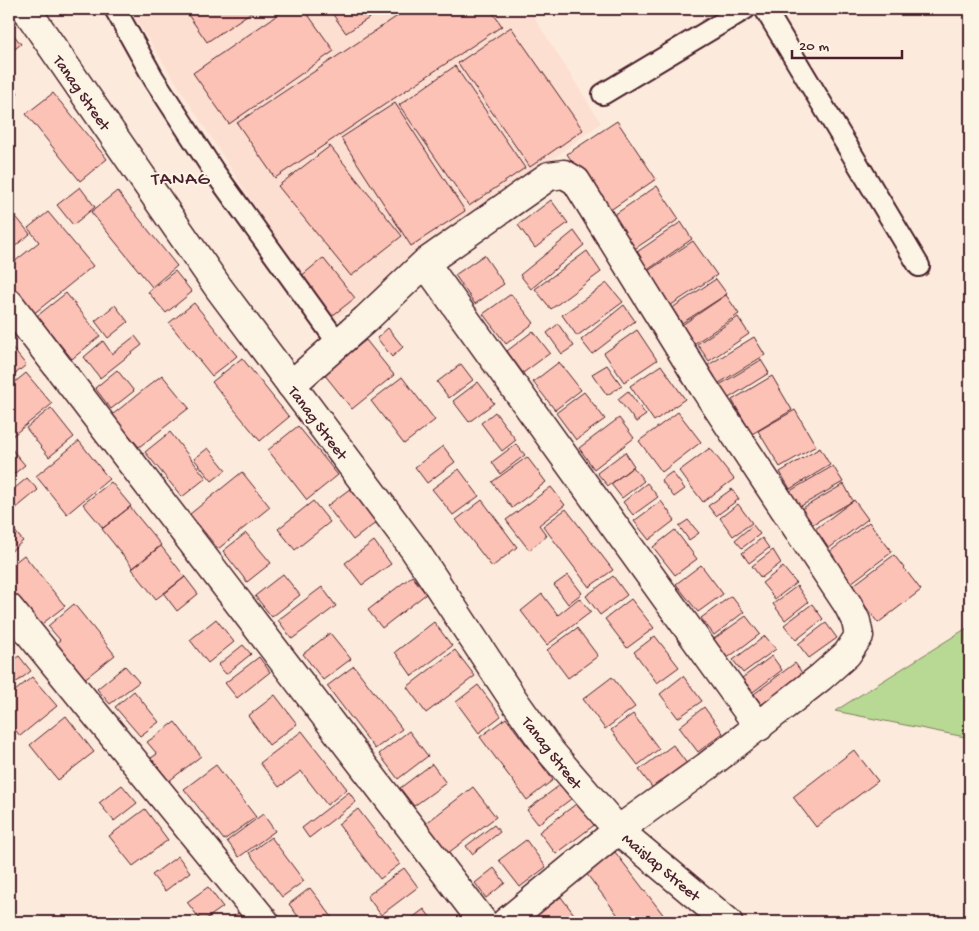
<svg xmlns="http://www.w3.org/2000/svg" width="979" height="931" viewBox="0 0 979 931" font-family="'Gochi Hand',sans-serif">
	<rect width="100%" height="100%" fill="#fcebdc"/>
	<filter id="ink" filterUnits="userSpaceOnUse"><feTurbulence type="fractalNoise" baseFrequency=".02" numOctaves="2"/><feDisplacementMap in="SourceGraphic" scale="10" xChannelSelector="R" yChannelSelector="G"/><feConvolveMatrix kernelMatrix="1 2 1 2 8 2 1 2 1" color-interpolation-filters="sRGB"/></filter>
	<g filter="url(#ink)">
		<path fill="#fcdfd1" d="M129,9H529L601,123L330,324Z"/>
		<path fill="#b7d993" stroke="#807c5f" d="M970,626V738L835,711Z"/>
		<path fill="#fdc2b6" stroke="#4a1f2b" d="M184,9H256L207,42Z
			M286,9H304L334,51L229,124L193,73Z
			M329,9H383L346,33Z
			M408,9H490L502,26L275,178L237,123Z
			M511,27L583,130L530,167L458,63Z
			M9,29L21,44L9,54Z
			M455,66L525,168L469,206L399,105Z
			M9,81L18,93L9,101Z
			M53,93L107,159L80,181L26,114Z
			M395,103L465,211L411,246L341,138Z
			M617,121L656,179L606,213L567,154Z
			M330,146L402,236L351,276L278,186Z
			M657,186L679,219L630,252L608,219Z
			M80,187L95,207L73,225L57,205Z
			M117,191L177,266L152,287L91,212Z
			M551,200L568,223L535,248L518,225Z
			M9,208L30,234L9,251Z
			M48,212L93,266L32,315L9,285V266L39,242L28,228Z
			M681,222L692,239L646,271L634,254Z
			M574,231L584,245L531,289L520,275Z
			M693,241L717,275L668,307L645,273Z
			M587,251L601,272L551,309L535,289Z
			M484,255L504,284L475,304L455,275Z
			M323,258L355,298L332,316L300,277Z
			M175,271L192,292L166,313L148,292Z
			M716,279L727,294L682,323L672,308Z
			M607,283L623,302L577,336L562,315Z
			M66,293L100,336L72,359L37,316Z
			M511,294L534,323L506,344L483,314Z
			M726,295L739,314L694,344L682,325Z
			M194,303L237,356L212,376L169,323Z
			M115,305L128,322L108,338L95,321Z
			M624,305L635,321L592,354L581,340Z
			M738,317L749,334L709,361L697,344Z
			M558,324L574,346L562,354L547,333Z
			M388,328L403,347L392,357L377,338Z
			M637,330L657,360L624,382L604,353Z
			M533,331L550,353L523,373L507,351Z
			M135,336L142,345L100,378L84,357L103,341L112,354Z
			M754,337L765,355L716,385L705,367Z
			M366,340L394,375L352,409L324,374Z
			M9,344L26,365L9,379Z
			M242,358L289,417L260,441L212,382Z
			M761,360L769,373L724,401L716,387Z
			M559,362L581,390L555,410L533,382Z
			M461,364L473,380L449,398L437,382Z
			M607,365L622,386L607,395L592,374Z
			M661,365L685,399L654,421L630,386Z
			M117,370L134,391L111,409L95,388Z
			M26,373L52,404L11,437L9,435V387Z
			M162,375L189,408L139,447L112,415Z
			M772,376L792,410L752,434L732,400Z
			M402,377L435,420L404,444L371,401Z
			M478,382L494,403L469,422L453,401Z
			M628,391L646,415L636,422L618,399Z
			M584,392L605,419L576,440L556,413Z
			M51,408L74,437L49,457L26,428Z
			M795,410L816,446L780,467L758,431Z
			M495,412L516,440L502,451L481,423Z
			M678,412L701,442L662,472L639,441Z
			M619,418L634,438L594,469L579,448Z
			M298,426L338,475L307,500L268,450Z
			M170,432L206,478L182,497L145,452Z
			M79,441L109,479L67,514L36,476Z
			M516,444L525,455L500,474L492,462Z
			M9,446L25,465L9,478Z
			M443,446L455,462L427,483L415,467Z
			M208,448L226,470L212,481L194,459Z
			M710,448L734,479L703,502L679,471Z
			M820,448L830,465L790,489L780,472Z
			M625,452L634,466L608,486L597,473Z
			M527,457L546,482L512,508L492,482Z
			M833,466L843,482L799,507L790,491Z
			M633,467L644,481L622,498L611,484Z
			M459,469L479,496L453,515L432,489Z
			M242,472L270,507L218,549L190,514Z
			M672,472L685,489L674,497L661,480Z
			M27,478L38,490L9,514V493Z
			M111,482L131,506L103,528L83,504Z
			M647,483L658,497L633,515L623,502Z
			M844,484L853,501L811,525L801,509Z
			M551,487L565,505L539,525L547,536L529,550L506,520Z
			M351,488L377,522L353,540L327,506Z
			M732,489L739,499L716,516L708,506Z
			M482,500L517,547L492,567L456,520Z
			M854,500L868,519L828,549L814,530Z
			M313,501L330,522L295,550L278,529Z
			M661,501L675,520L649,540L634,521Z
			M738,504L752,523L733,536L720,518Z
			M130,507L161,545L133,568L102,529Z
			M566,509L613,570L589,587L543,526Z
			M688,520L699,533L689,540L679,526Z
			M869,522L892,552L851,583L828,553Z
			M9,524L23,541L9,553Z
			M753,525L760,534L742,548L735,540Z
			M675,530L697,559L675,575L653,547Z
			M246,533L271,563L247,582L223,551Z
			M762,538L769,548L749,563L742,553Z
			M374,541L391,564L362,585L345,563Z
			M161,546L185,577L156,599L132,569Z
			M773,550L781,563L761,578L752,566Z
			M24,555L65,606L38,627L9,591V567Z
			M894,555L921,590L878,623L851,587Z
			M701,565L723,594L698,612L676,584Z
			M783,567L796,583L775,599L762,583Z
			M283,574L300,595L272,617L255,596Z
			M568,575L582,593L568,604L554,585Z
			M412,576L426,594L382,628L368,610Z
			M613,576L627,595L600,615L586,596Z
			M185,577L198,594L177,611L164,594Z
			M797,586L808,602L785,620L773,604Z
			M322,587L336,606L292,639L278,620Z
			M542,594L558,615L579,598L591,612L547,645L521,611Z
			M731,596L744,612L714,635L701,618Z
			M631,599L654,628L627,648L605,619Z
			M74,604L115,655L83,680L54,645L60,640L48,626Z
			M812,604L823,619L796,640L784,625Z
			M746,616L760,634L722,662L708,643Z
			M216,619L234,642L208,663L190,640Z
			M434,622L452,646L412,676L395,652Z
			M826,623L837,638L809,658L798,644Z
			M577,628L598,656L568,678L547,650Z
			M330,633L351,659L323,680L303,654Z
			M655,636L679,667L657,683L634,652Z
			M765,636L776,649L743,673L733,660Z
			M243,645L251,654L226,674L218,665Z
			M9,649L14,655L9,659Z
			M455,650L475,676L426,713L407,687Z
			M19,656L31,671L9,688V663Z
			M772,656L782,670L753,692L742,678Z
			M259,657L270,672L237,698L225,683Z
			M795,663L805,677L764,708L754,694Z
			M125,666L139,682L110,704L97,689Z
			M354,666L402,729L375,749L327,686Z
			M683,676L702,701L678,718L660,694Z
			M32,677L57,706L20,736L9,722V696Z
			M612,677L635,707L605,729L583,699Z
			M478,685L501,716L479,733L456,702Z
			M134,691L159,722L140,736L115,707Z
			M275,695L297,724L269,745L248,716Z
			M704,707L723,733L698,752L679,727Z
			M633,714L659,749L638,765L611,730Z
			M66,716L94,752L58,780L30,745Z
			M506,718L553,780L527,800L480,737Z
			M175,722L201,756L169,781L151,758L157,754L147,742Z
			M302,731L347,789L327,805L301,771L279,787L260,763Z
			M409,731L428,756L398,779L379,754Z
			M673,745L688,765L654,790L639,770Z
			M854,750L878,781L816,827L793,797Z
			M432,764L446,783L414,806L400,788Z
			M216,765L256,817L224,840L184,789Z
			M122,785L137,803L114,821L99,803Z
			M560,785L571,799L538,824L527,810Z
			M473,787L496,817L448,853L425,824Z
			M349,792L356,802L309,838L302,828Z
			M580,801L597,823L556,854L539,832Z
			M145,809L168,840L133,866L109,836Z
			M358,809L400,864L380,879L338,824Z
			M263,814L275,831L239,857L227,841Z
			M494,825L500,832L472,854L466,846Z
			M271,837L304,881L282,897L249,853Z
			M526,840L546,867L520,887L499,860Z
			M615,852L665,917L657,922H623L586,873Z
			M178,856L190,872L165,891L152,875Z
			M404,868L418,887L381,915L367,896Z
			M494,868L505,883L486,898L475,883Z
			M208,887L223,907L202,922L187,902Z
			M310,888L332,917L325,922H302L289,904Z
			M561,897L580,922H532L530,920Z
			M424,909L434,922H407Z
			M242,910L251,922H226Z"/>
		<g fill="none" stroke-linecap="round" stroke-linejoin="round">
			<defs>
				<path id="lane" d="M115,9L154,79L213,170L338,343
					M765,9L919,266
					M603,94L745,9"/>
				<path id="street" d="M425,263L759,727
					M9,303L483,922
					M291,385L366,319L425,263L549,176L564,174L576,181L703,386L848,605L856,621L859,636L847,654L821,677L706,767L618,830L506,922
					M9,608L265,922"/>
				<path id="secondary" d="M26,9L218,287L414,549L515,702L550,751L618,830L728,922"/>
			</defs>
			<use href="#lane" stroke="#4a1f2b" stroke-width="24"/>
			<use href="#street" stroke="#4a1f2b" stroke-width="31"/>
			<use href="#secondary" stroke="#4a1f2b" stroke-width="31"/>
			<use href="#lane" stroke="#fcf5e5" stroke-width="20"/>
			<use href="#street" stroke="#fcf5e5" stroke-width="28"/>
			<use href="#secondary" stroke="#fcf5e5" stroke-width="28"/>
		</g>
	</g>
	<g text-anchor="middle" stroke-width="4" stroke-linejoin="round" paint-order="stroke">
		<g font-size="16" fill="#4a1f2b" stroke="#fcf5e5">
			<text transform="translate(83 92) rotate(55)" y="6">Tanag Street</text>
			<text transform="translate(319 422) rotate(53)" y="6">Tanag Street</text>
			<text transform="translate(553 752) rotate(52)" y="6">Tanag Street</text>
			<text transform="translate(662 866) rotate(40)" y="6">Maislap Street</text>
		</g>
		<g font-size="19" letter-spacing="1" fill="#4a1f2b" stroke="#fcf5e5">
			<text x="181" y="184">TANAG</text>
		</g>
	</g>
	<rect width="979" height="931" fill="none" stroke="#fcf5e5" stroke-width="30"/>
	<rect x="15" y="15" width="949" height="901" fill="none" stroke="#4a1f2b" stroke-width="2" filter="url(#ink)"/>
	<path d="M792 50v8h110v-8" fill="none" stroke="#4a1f2b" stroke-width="2.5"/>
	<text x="799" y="50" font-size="15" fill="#4a1f2b" stroke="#fcf5e5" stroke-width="4" paint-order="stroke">20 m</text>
</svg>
